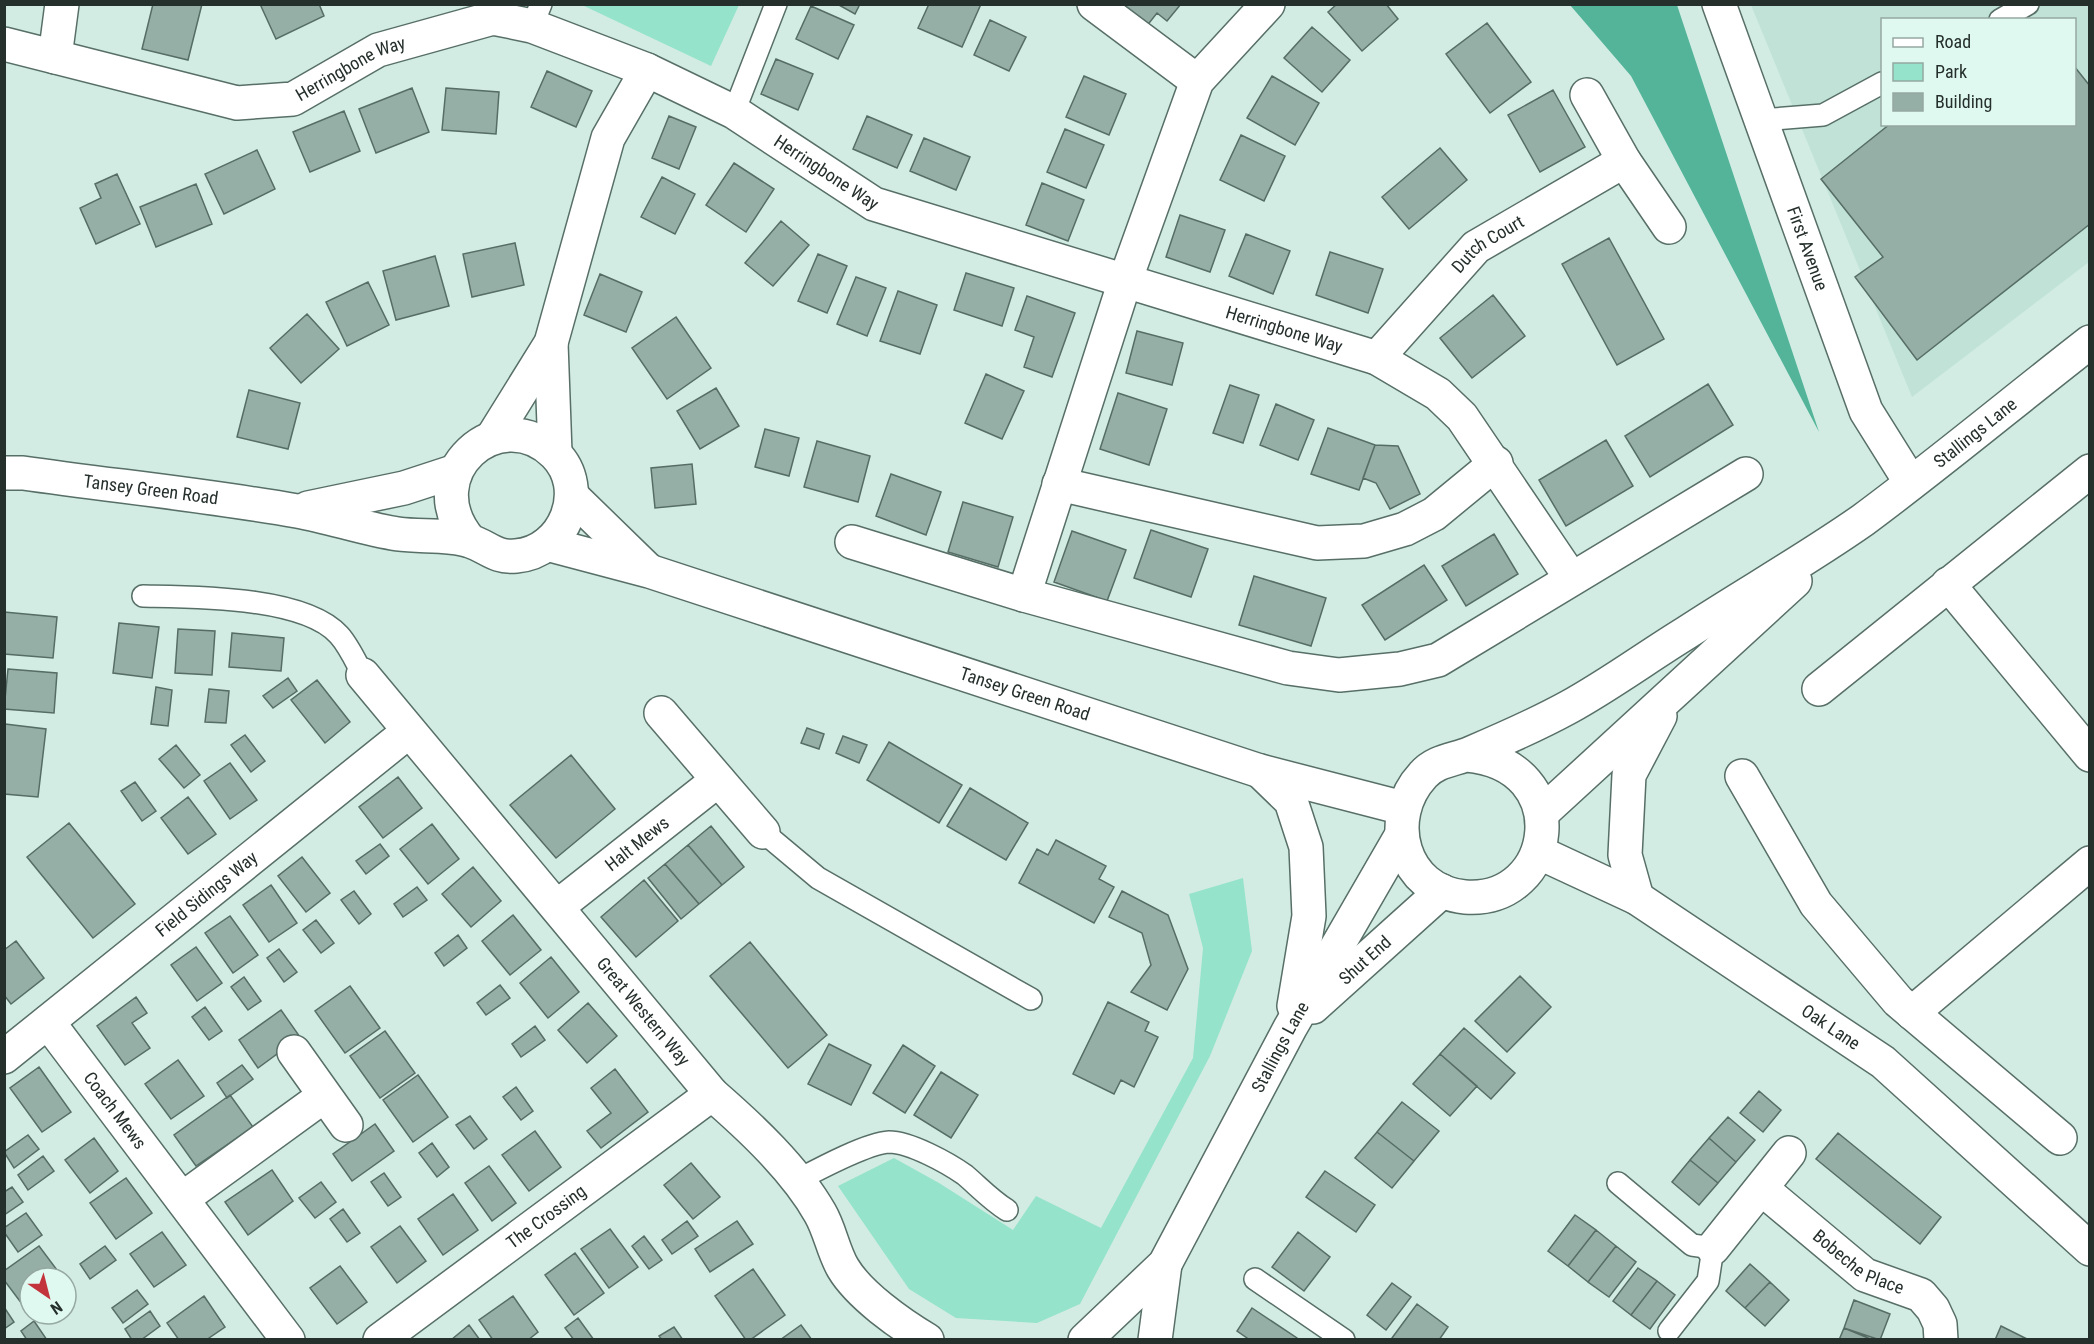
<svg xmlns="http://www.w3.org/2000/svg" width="2094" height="1344" viewBox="0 0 2094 1344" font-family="'Roboto Condensed',sans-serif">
	<rect width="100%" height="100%" fill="#d2ece3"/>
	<path fill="#c1e3d7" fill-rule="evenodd" d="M1751,5H2089V262L1912,397ZM1882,20H2074V124H1882Z"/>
	<path fill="#94e3ca" d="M580,4H739V5L711,66Z
		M1243,878L1252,951L1210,1056L1080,1304L1037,1323L956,1318L909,1289L838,1186L894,1158L939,1183L1013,1230L1036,1196L1101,1228L1193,1058L1203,948L1189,894Z"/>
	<path fill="#53b499" d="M1570,5H1677L1819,432L1631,76Z"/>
	<path fill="#95aea6" stroke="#566d65" stroke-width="1.5" d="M153,4H202L188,60L142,49Z
		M260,4H319L324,16L276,39Z
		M837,4H860L855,14Z
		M929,4H981L962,47L918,28Z
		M1120,4H1181L1167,21L1157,13L1146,27Z
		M1337,4H1386L1398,19L1362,51L1328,12Z
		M811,6L854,25L838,59L796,39Z
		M990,20L1026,37L1009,71L974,55Z
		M1487,23L1531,82L1490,113L1446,54Z
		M1312,27L1350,60L1322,92L1284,58Z
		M776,59L813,74L798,110L761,94Z
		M2074,66L2090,86V224L1917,360L1855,277L1883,257L1821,179L1890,124H2074Z
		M547,71L592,91L576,127L531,107Z
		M1084,76L1126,94L1109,135L1066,117Z
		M1272,76L1319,103L1295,145L1247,118Z
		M412,88L429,132L376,153L359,109Z
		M446,88L499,92L496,134L442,130Z
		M1553,90L1585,147L1540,172L1508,115Z
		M344,111L360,151L310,172L293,132Z
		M669,116L696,127L679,169L652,158Z
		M867,116L912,135L897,168L853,149Z
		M1065,129L1104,145L1086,188L1047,172Z
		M1241,135L1285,156L1264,201L1220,180Z
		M924,138L970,157L956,190L910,171Z
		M1440,148L1467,180L1409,229L1382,197Z
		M257,150L275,189L224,214L205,174Z
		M734,163L774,189L746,232L706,205Z
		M117,174L140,224L96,244L80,208L101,198L95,184Z
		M662,177L695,194L675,234L641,217Z
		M1042,183L1084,200L1068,241L1026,225Z
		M196,184L212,224L156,247L140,207Z
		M1180,215L1225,230L1210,272L1166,257Z
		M781,221L809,245L773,286L745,263Z
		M1246,234L1290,251L1273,294L1229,276Z
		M1609,238L1664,339L1617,365L1562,264Z
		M515,243L524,285L472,297L463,254Z
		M1330,252L1383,269L1368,313L1316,295Z
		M818,254L847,266L827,313L798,301Z
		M435,256L449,306L396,320L383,271Z
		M966,273L1014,288L1002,326L954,310Z
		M600,274L642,292L626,332L584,315Z
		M856,277L886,288L867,336L837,324Z
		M368,282L389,325L347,346L326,302Z
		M898,291L937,305L920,354L880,341Z
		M1493,295L1525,336L1472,378L1440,338Z
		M1027,296L1075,313L1052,377L1024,367L1034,337L1015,330Z
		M307,314L339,349L301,383L270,348Z
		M676,317L711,368L667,399L632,348Z
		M1137,331L1183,343L1172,385L1126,373Z
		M986,374L1024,391L1002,439L965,423Z
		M1708,384L1733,425L1650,477L1625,436Z
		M1230,385L1259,395L1243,443L1213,433Z
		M716,388L739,426L700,449L677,411Z
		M249,390L300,403L288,449L237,437Z
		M1118,393L1167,409L1149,465L1100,449Z
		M1276,404L1314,420L1298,460L1260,445Z
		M1328,428L1375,445L1359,490L1311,474Z
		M765,429L799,438L789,476L755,467Z
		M1606,440L1633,486L1566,526L1539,480Z
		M817,441L870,456L858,502L804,487Z
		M1375,445L1398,446L1420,494L1390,509L1376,483L1363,478Z
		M692,464L696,504L655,508L651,468Z
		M891,474L941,492L926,535L876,516Z
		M963,502L1013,517L998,567L948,552Z
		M1151,530L1208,549L1191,597L1134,578Z
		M1072,531L1126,550L1107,601L1054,582Z
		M1494,534L1518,574L1466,606L1442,566Z
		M1424,565L1447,600L1385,640L1362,605Z
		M1254,576L1326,598L1311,646L1239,625Z
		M4,612L57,617L53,658L4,654Z
		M119,623L159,627L152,678L113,673Z
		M178,629L215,631L212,675L175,673Z
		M232,633L284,638L281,671L229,667Z
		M8,669L57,673L54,713L4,709Z
		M288,678L297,691L273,708L263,696Z
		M317,680L350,722L325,743L291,700Z
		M156,687L172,690L168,726L151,724Z
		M209,689L229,691L226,723L205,722Z
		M5,724L46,729L38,797L4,794Z
		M807,728L824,734L819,749L801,743Z
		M245,735L265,761L251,772L231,745Z
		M843,736L867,745L859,763L836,753Z
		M889,742L962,785L939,823L867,780Z
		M176,745L200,775L184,788L159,759Z
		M571,755L615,809L556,858L510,805Z
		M230,763L257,800L230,819L204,781Z
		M398,777L422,808L383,838L359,807Z
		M135,782L156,811L142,821L121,791Z
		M970,788L1028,823L1006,860L947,826Z
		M188,797L216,834L188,854L161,818Z
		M69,823L135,904L93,938L27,857Z
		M432,824L459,859L428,884L400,849Z
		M711,826L744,867L722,885L688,845Z
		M1056,840L1106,866L1099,879L1114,887L1094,923L1019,883L1037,849L1048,855Z
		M380,844L389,856L366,874L356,861Z
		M688,845L722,885L699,904L665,864Z
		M302,857L330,893L306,912L278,876Z
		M665,864L699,904L681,919L648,878Z
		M473,867L501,901L471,927L442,894Z
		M644,880L678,921L636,957L601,917Z
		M271,885L297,923L269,942L243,905Z
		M417,887L427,900L403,917L394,904Z
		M354,891L371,914L359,924L341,900Z
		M1122,891L1168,915L1188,969L1167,1010L1131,992L1151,965L1142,933L1109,917Z
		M513,915L541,950L510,975L482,941Z
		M230,916L258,955L233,973L205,933Z
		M316,920L334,943L321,953L303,930Z
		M458,935L467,948L444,966L435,953Z
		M16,941L44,978L11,1004L4,995V950Z
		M750,942L827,1035L788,1068L710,976Z
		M196,947L222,983L197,1001L171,965Z
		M279,949L297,972L284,982L267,958Z
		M551,957L579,992L548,1018L520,983Z
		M1520,976L1551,1007L1507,1052L1475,1021Z
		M244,977L261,1001L248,1010L231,987Z
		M500,985L510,998L486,1015L477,1003Z
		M350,986L380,1028L345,1053L315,1011Z
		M136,997L147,1013L132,1023L150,1048L125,1065L97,1026Z
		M1108,1002L1149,1022L1145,1031L1158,1037L1134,1087L1121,1080L1114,1094L1073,1074Z
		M588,1003L617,1036L587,1063L558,1030Z
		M205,1007L222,1031L209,1040L192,1017Z
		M281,1010L300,1037L258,1068L239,1040Z
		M535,1026L545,1040L521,1057L512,1044Z
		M1464,1028L1515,1073L1491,1099L1440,1054Z
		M385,1031L415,1073L380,1098L350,1056Z
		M829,1044L871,1065L851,1105L808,1084Z
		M903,1045L935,1066L905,1113L873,1093Z
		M1440,1054L1477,1086L1450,1116L1413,1084Z
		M178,1060L204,1096L171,1119L145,1084Z
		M242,1065L253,1079L227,1098L217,1083Z
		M39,1067L71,1112L42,1132L10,1088Z
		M615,1069L648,1112L601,1148L587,1131L611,1113L591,1088Z
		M941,1072L978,1095L951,1138L914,1115Z
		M418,1075L448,1117L413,1142L383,1100Z
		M516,1087L533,1111L521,1120L503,1097Z
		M1759,1091L1781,1110L1763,1132L1740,1113Z
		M230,1095L253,1127L196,1166L174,1135Z
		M1402,1102L1439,1131L1414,1161L1377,1132Z
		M470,1116L487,1139L474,1149L456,1125Z
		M1728,1117L1755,1140L1736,1162L1709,1138Z
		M375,1124L394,1151L352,1181L333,1154Z
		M535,1131L561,1167L529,1191L502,1155Z
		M1377,1132L1414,1161L1392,1188L1355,1158Z
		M1838,1133L1941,1217L1920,1244L1816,1159Z
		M28,1135L39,1149L14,1168L4,1152Z
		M94,1138L118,1171L90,1193L65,1160Z
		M1709,1138L1736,1162L1718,1183L1690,1160Z
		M432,1143L449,1167L437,1177L419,1153Z
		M43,1156L54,1171L28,1190L18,1175Z
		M1690,1160L1718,1183L1699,1205L1672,1182Z
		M691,1163L720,1197L693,1219L664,1185Z
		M489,1166L516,1203L492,1221L465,1183Z
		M272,1170L293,1201L248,1235L225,1202Z
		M1325,1171L1375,1205L1356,1232L1306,1197Z
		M384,1173L401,1197L388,1206L371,1182Z
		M126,1178L152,1213L116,1239L90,1203Z
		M321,1182L336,1202L315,1218L299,1198Z
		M12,1187L23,1202L4,1215V1192Z
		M453,1194L478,1230L443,1255L418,1219Z
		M343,1209L360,1233L347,1242L330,1219Z
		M26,1213L42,1235L18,1252L4,1232V1228Z
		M1575,1215L1596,1230L1568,1266L1548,1251Z
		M687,1221L698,1236L672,1254L662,1240Z
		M737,1221L753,1244L710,1272L695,1249Z
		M400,1226L426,1261L397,1283L371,1247Z
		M610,1229L638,1267L609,1288L581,1249Z
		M1596,1230L1616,1246L1588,1282L1568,1266Z
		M162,1232L186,1265L154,1287L130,1254Z
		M1298,1232L1330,1257L1304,1291L1272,1267Z
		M644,1236L662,1260L649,1269L632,1246Z
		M39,1246L63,1278H30V1305L25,1308L4,1280V1271Z
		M105,1246L116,1260L90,1279L80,1264Z
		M1616,1246L1636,1262L1609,1297L1588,1282Z
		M575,1253L604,1293L574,1315L545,1275Z
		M1750,1264L1770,1282L1745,1308L1726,1291Z
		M340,1266L367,1302L337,1324L310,1288Z
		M1638,1268L1657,1281L1631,1315L1613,1301Z
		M753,1269L785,1315L750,1340H746L715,1296Z
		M1657,1281L1675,1295L1650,1329L1631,1315Z
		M1770,1282L1789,1300L1765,1326L1745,1308Z
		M1392,1283L1411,1297L1386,1330L1367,1315Z
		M137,1290L148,1304L123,1323L112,1308Z
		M204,1296L225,1327L206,1340H179L167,1323Z
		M513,1296L538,1332L528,1340H493L479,1320Z
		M1854,1300L1890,1314L1880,1340L1844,1328Z
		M1417,1304L1448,1327L1439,1340H1394L1392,1338Z
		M4,1307L14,1322L4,1329Z
		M1252,1308L1297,1338L1296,1340H1250L1237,1331Z
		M150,1311L160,1326L141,1340H132L125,1329Z
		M578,1318L594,1340H574L565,1328Z
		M34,1321L47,1340H27L21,1331Z
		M469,1325L480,1340H451Z
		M801,1325L812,1340H780Z
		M2001,1326L2029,1340H1995Z
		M674,1327L683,1340H662L659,1336Z
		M1844,1328L1873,1340H1839Z"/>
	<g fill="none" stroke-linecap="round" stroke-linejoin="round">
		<defs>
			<path id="service" d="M2000,20L2028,4
				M532,26L541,4
				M734,112L776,4
				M1761,120L1823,115L1882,83
				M143,596C193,597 304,596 339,635C349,646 356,662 363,675
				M763,832L818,878L1031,999
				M796,1181C817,1170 867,1143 889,1142C910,1142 948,1163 965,1175C979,1187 991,1200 1007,1210
				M1618,1183L1692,1245L1713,1248L1708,1281L1669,1331
				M1255,1279L1344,1340"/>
			<g id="minor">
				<path d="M1094,4L1197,81"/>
				<path id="s1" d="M1719,4L1866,411L1911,483"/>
				<path id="s2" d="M4,44L237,103L293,99L378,50L493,18L532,26L647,70L734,112L874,204L1377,358L1438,394L1462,417L1571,578"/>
				<path d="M55,57L62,4"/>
				<path d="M1587,95L1624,161L1669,227"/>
				<path d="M551,343L555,453"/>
				<path id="s3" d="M1377,358L1476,247L1624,161"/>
				<path d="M492,438L551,343L608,138L647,70"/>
				<path d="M1059,484L1317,543L1364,541L1405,529L1434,514L1496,463"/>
				<path d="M852,542L1024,595L1288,668L1339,675L1400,669L1438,660L1746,474"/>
				<path d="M1948,584L2090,755"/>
				<path d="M1024,595L1125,281L1197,81L1268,4"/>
				<path id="s4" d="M363,675L712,1094C750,1127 795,1169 820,1213C830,1230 833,1251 843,1268C859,1295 900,1324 927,1340"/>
				<path d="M1819,689L2090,471"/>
				<path d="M661,713L763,832"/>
				<path d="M1742,776L1816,904L1898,1001L2060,1138"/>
				<path id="s5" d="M1538,852L1637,898L1883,1062L2090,1249"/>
				<path id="s6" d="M557,907L718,780"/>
				<path d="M1912,1013L2090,863"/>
				<path id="s7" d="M48,1022L288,1340"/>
				<path d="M294,1052L346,1125"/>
				<path id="s8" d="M4,1057L408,732"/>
				<path id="s9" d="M1762,1189L1865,1275L1921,1295L1933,1309L1940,1324L1941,1340"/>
				<path d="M182,1199L324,1096"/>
				<path d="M1713,1248L1789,1153"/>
				<path id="s10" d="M380,1340L712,1094"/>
			</g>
			<g id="tertiary">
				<path id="s11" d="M4,473H23C114,486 206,495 297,511C331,517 364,529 398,534C419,537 451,534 470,541C488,547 495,558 516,556C565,552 590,489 555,454C500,399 413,474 470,541"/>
				<path d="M572,496L647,569"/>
				<path d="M308,508L404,488L456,471"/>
				<path id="s12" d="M547,544L649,571L1260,771L1403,808"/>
			</g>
			<g id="secondary">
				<path id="s13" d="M1467,755C1577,765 1557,904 1465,897C1402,891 1383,818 1423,775C1436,760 1455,760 1471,753C1504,739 1538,724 1569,707C1609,685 1647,657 1686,633C1744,595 1806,560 1863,520C1940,463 2014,401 2090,342"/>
				<path d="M1260,771L1291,801L1306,847L1309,916L1294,1006"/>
				<path d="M1542,813L1795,581"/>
				<path d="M1637,898L1625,855L1629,775L1660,716"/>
				<path id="s14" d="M1313,1007L1442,891"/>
				<path id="s15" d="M1085,1340L1165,1264L1290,1028L1401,836"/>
				<path d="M1155,1340L1165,1264"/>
			</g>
		</defs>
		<use href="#service" stroke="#576f67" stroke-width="24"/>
		<use href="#minor" stroke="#576f67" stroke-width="36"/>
		<use href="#tertiary" stroke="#576f67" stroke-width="36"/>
		<use href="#secondary" stroke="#576f67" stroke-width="36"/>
		<use href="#service" stroke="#fff" stroke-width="21"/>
		<use href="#minor" stroke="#fff" stroke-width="33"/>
		<use href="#tertiary" stroke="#fff" stroke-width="33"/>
		<use href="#secondary" stroke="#fff" stroke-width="33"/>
	</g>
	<g text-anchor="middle" stroke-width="5" stroke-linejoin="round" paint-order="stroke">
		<g font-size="18" fill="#252f2b" stroke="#dff9f0">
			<text dy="6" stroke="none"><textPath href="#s2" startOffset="362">Herringbone Way</textPath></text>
			<text dy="6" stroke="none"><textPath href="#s2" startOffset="884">Herringbone Way</textPath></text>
			<text dy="6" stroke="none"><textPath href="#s3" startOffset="160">Dutch Court</textPath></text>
			<text dy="6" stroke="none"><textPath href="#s1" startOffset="260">First Avenue</textPath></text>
			<text dy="6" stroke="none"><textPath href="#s2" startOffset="1370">Herringbone Way</textPath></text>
			<text dy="6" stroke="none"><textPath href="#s13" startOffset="1046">Stallings Lane</textPath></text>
			<text dy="6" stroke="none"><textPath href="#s11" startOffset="148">Tansey Green Road</textPath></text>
			<text dy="6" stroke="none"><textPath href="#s12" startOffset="501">Tansey Green Road</textPath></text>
			<text dy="6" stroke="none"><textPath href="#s6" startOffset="102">Halt Mews</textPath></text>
			<text dy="6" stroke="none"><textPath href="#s8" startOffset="260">Field Sidings Way</textPath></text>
			<text dy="6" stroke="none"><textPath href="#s14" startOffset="70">Shut End</textPath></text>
			<text dy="6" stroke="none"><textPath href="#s4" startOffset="438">Great Western Way</textPath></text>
			<text dy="6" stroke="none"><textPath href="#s5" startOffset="342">Oak Lane</textPath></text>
			<text dy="6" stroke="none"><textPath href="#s15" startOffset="356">Stallings Lane</textPath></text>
			<text dy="6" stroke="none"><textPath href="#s7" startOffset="111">Coach Mews</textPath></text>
			<text dy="6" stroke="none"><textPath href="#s10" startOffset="207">The Crossing</textPath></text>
			<text dy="6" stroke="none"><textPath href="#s9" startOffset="122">Bobeche Place</textPath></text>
		</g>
	</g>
	<rect width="2094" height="1344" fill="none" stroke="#252f2b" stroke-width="12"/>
	<rect x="1881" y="18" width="195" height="108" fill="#dff9f0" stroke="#95a8a1" stroke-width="1.5"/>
	<rect x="1893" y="38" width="30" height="9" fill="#ffffff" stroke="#95a8a1" stroke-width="1.5"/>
	<text x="1935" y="48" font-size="18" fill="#252f2b">Road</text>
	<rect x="1893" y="63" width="30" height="18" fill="#94e3ca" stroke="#95a8a1" stroke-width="1.5"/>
	<text x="1935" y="78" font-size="18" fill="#252f2b">Park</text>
	<rect x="1893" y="93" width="30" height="18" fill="#95aea6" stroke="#95a8a1" stroke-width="1.5"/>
	<text x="1935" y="108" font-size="18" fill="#252f2b">Building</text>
	<g transform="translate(48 1296) rotate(145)"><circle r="28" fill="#dff9f0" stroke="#95a8a1" stroke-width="1.5"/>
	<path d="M0-4.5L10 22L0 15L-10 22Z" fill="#c3333c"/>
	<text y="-9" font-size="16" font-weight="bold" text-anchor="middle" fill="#252f2b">N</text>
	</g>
</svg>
